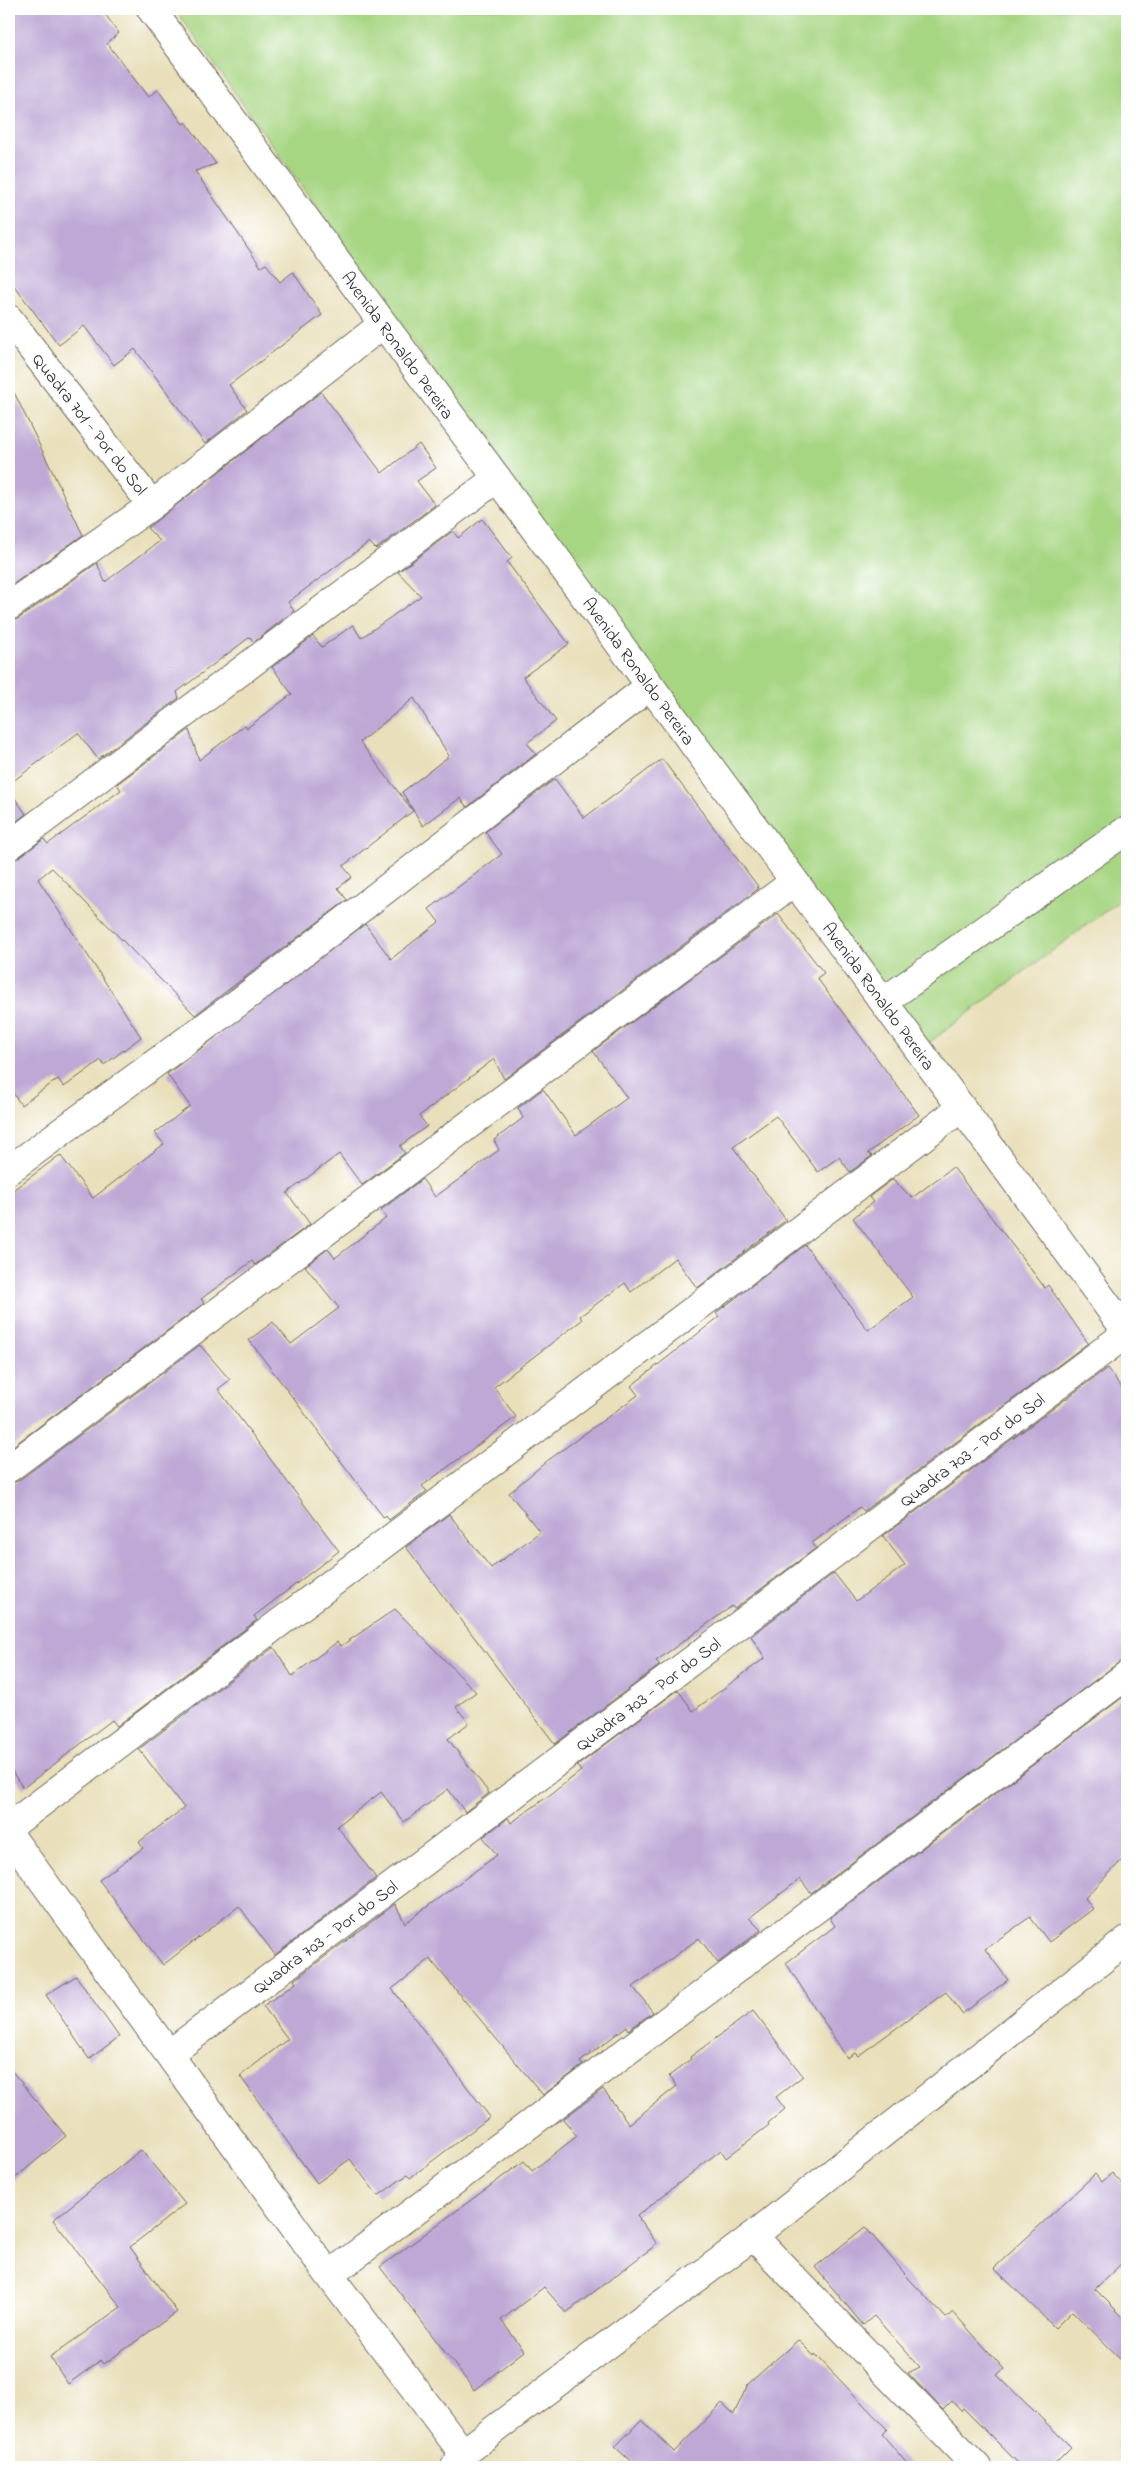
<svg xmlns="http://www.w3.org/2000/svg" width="1136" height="2476" viewBox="0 0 1136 2476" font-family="'Indie Flower',sans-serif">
	<rect width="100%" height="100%" fill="#fff"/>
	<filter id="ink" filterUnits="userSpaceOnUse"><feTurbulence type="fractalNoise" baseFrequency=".02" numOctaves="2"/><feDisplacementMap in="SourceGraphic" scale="10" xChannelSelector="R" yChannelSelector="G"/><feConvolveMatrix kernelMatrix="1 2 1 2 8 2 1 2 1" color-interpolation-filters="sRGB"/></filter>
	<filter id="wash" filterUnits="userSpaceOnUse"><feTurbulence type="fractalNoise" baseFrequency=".0096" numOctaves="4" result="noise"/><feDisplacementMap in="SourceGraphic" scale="20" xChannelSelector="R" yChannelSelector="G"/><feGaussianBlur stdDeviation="1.12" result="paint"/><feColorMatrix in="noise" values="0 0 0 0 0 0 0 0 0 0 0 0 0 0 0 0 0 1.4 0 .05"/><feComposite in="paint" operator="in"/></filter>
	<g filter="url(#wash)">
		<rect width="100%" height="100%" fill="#e9dfba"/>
		<path fill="#a7d683" stroke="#698057" d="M175,9H1127V895L919,1050Z"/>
		<g id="blocks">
			<path fill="#bea8d5" d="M9,9H101L119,33L107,43L148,97L158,90L183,124L186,122L216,164L195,171L261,267L266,264L280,282L293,272L322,315L229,385L247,410L205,444L135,349L114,365L84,326L59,345L9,279Z
				M9,382L83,535L9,587Z
				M321,392L382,473L419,444L436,468L417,481L435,505L376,549L369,542L288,602L294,611L254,642L250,637L177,692L179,698L98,759L78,733L9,784V621L18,619L97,563L105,582L160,541L147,528Z
				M482,519L512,558L507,562L569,644L523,677L556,721L527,743L536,754L467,807L460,798L423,826L402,792L449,756L414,698L360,742L413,811L343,866L352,877L338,888L347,900L195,1015L52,868L38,879L141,1037L104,1065L101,1060L64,1087L58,1079L21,1105L9,1087V861L18,858L44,839L48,844L121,790L117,784L189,730L199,760L245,725L247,728L292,694L272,667L313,636L322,647L353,625L361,638L421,596L398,572L453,531L458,538Z
				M662,759L757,885L758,889L504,1079L494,1059L419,1116L427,1126L400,1146L405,1153L362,1185L339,1154L287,1193L310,1224L255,1265L252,1261L201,1299L204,1303L9,1449V1193L60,1155L93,1198L164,1144L155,1133L190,1106L167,1074L365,924L391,959L439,922L429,909L502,854L485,832L555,779L584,818Z
				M9,790L26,814L9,827Z
				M778,914L824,973L817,978L919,1115L868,1153L872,1156L850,1172L839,1157L818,1172L776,1116L733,1147L786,1220L697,1288L675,1258L631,1292L625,1283L580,1316L582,1320L494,1387L516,1417L422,1486L427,1491L389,1520L386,1516L384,1518L249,1340L273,1322L291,1344L339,1308L305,1266L328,1249L335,1258L386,1218L381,1210L422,1179L435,1197L499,1150L494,1140L523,1118L518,1108L543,1089L576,1135L627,1098L593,1051Z
				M953,1167L1045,1288L1048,1285L1088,1343L864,1511L860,1507L812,1543L816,1548L734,1609L732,1606L656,1661L660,1665L555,1744L406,1547L449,1514L491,1568L540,1532L509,1493L547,1461L638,1395L631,1386L719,1317L716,1313L805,1245L868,1330L913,1297L853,1218L873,1202L869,1197L893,1179L912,1198Z
				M200,1345L230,1380L218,1389L339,1551L254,1616L257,1620L117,1726L112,1720L23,1788L9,1767V1483L18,1481Z
				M1107,1368L1127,1395V1660L1118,1663L811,1893L800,1879L749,1918L761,1930L718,1963L699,1938L633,1987L653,2012L629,2030L627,2026L580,2062L583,2065L543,2095L430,1959L392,1989L490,2117L410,2178L407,2175L378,2196L350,2159L317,2183L240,2076L288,2039L263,2006L296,1983L294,1980L395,1904L405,1923L497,1855L483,1837L508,1818L511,1823L547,1797L581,1771L577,1766L678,1690L693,1711L765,1658L751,1636L834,1573L856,1601L905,1565L883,1536Z
				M395,1609L476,1692L456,1707L469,1723L448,1739L489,1793L465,1812L448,1789L404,1822L381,1792L337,1826L376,1878L275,1955L239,1906L163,1965L99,1880L143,1848L139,1842L184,1808L139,1749L274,1647L292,1676L337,1642L341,1646Z
				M1127,1694V1855L1085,1898L1093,1909L1049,1942L1030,1917L985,1949L1008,1980L962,2014L946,1992L858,2056L855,2053L847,2058L786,1963L835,1926L830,1918Z
				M76,1976L119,2037L89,2059L46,1995Z
				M753,2011L803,2076L776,2097L785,2109L768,2123L769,2125L726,2158L721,2150L637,2216L657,2244L566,2313L544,2287L501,2320L524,2351L474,2390L380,2267L524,2161L532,2171L577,2136L563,2119L603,2089L629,2124L677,2086L669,2076L691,2059L690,2057Z
				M9,2068L66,2136L9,2183Z
				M141,2150L185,2204L130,2247L177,2312L104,2364L101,2360L68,2384L50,2357L121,2307L53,2220Z
				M1112,2173L1127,2189V2258L1095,2289L1127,2321V2365L1072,2311L1055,2328L994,2268L1095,2174L1102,2182Z
				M865,2227L911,2281L946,2318L953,2312L1004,2369L997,2375L1071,2447L1051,2467H1022L963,2408L961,2411L952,2401L943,2410L908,2373L920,2367L874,2316L863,2325L815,2267Z
				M798,2340L814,2356L815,2354L887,2429L882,2434L910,2467H637L615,2447L641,2420L674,2452L722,2403L734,2414L748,2384Z"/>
		</g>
	</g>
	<g filter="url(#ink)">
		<use href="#blocks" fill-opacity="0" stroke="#6e6a5d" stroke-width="1"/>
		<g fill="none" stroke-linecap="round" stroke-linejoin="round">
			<defs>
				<path id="minor" d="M9,319L152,505
					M9,606L152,505L383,324
					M9,846L497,478
					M9,1170L239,1002L650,686
					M9,1468L794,882
					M9,1827L961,1108
					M9,1834L329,2275L463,2453
					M169,2054L1127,1333
					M753,2236L977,2467
					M329,2275L1127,1675
					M455,2467L463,2453L753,2236L1127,1940"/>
				<path id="tertiary" d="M151,9L1127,1332
					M884,1001L1127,830"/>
			</defs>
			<use href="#minor" stroke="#6e6a5d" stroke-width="30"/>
			<use href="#tertiary" stroke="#6e6a5d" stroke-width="30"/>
			<use href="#minor" stroke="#fff" stroke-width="28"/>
			<use href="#tertiary" stroke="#fff" stroke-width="28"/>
		</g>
	</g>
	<g text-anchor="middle" stroke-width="4" stroke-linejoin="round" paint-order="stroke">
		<g font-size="18" fill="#2b2b2b" stroke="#fff">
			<text transform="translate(398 345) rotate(54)" y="6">Avenida Ronaldo Pereira</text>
			<text transform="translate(90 424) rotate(52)" y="6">Quadra 701 - Por do Sol</text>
			<text transform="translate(639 671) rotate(54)" y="6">Avenida Ronaldo Pereira</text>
			<text transform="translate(879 996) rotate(54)" y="6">Avenida Ronaldo Pereira</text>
			<text transform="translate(972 1450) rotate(-37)" y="6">Quadra 703 - Por do Sol</text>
			<text transform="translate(648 1694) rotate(-37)" y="6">Quadra 703 - Por do Sol</text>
			<text transform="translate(325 1937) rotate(-37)" y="6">Quadra 703 - Por do Sol</text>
		</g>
	</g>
	<rect width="1136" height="2476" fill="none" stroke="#fff" stroke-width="30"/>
</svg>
